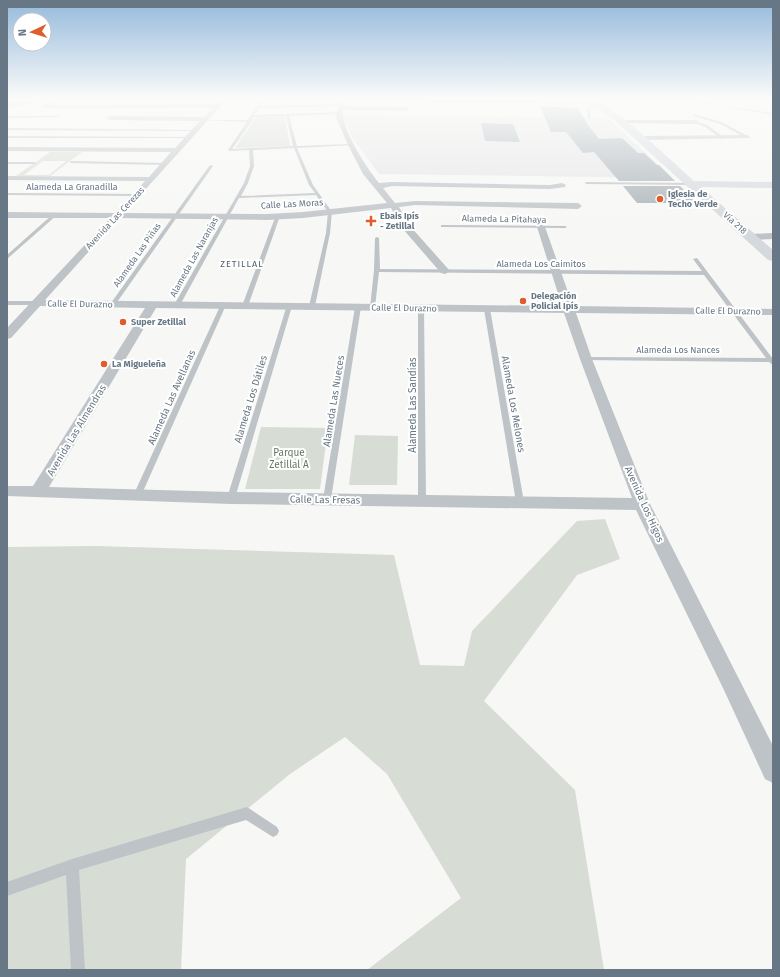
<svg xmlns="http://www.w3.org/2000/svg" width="780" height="977" viewBox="0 0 780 977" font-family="'Fira Sans',sans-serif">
	<rect width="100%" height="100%" fill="#f7f7f5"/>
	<path fill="#e5e6e6" d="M342,115L608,118L672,178L379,174L352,137Z"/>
	<path fill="#d7dcd4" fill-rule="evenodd" d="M7,99H47L20,105L7,106Z
		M285,116L290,146L235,148L256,117Z
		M50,152H82L50,176H16ZM43,161H66L49,175H24Z
		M261,427L328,428L320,489H245Z
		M355,435L398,436L397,485H349Z
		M605,519L620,559L577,575L484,701L575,790L604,970H367L461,898L387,774L345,737L290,774L186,859L181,970H7V547L96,546L394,555L420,665L464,666L472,631L577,521Z"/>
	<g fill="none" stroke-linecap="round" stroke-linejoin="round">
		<path fill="#b9c4c9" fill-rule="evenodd" d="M678,99H681L773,113V115Z"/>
		<path fill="#b9c4c9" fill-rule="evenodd" d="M16,99H41L39,102L7,108V100Z"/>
	</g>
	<path fill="#a7b0b6" d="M540,106L578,108L588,125L599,139L622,138L638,153H644L657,165H659L675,181H619L594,152L583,153L566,132H551Z
		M481,123L513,124L520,142L485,141Z
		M623,186H680L697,203H637Z"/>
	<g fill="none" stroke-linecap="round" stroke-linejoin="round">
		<path fill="#bec3c7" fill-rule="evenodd" d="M262,99H264L260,106L342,104L341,106L259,108L254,115L340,112L339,114L289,116L297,146L351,144L353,145L297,148L313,185L332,212L330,233L315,306L312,308L309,306L326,233L328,212L316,195L239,198L180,305L175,306L174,305L244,183L250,166L249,150L230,151L228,150L247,122L202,120H248ZM286,116L293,146L232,149L252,121L253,117ZM294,148L309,185L315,193L241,196L248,183L254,166L253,150Z
			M598,104L600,105L590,109L591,117L588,118L587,108Z
			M694,114L722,122L749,137L746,138L720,124L693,116Z
			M7,116H58L60,117L7,118Z
			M695,121L707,125L725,138L722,139L705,127L695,123Z
			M7,128L193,130L195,131L7,130Z
			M7,136L187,137L189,138H7Z
			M71,161L165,163L167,164L165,165L70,163Z
			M7,162H34L36,163L34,164H7Z
			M210,165L213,166L115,305H111V303Z
			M586,182L692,183L694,184L692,185L585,184Z
			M7,193L136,194L138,195L136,196L7,195Z
			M53,214L57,215L7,259V255Z
			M276,215L280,216L248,306L243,307L242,306Z
			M443,225L565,226L567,227L565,228L441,227V225Z
			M377,237L379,238L380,269L702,271L693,259L697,258L773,359V365L769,362L584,360L583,359L586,357L766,358L704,275L379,272L375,307L370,308L374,270L375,238Z
			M7,301H36L39,303L36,305H7Z
			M221,304L226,305L141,496L140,498H134L133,496Z
			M287,305L292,306L235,498L234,500H228L227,498Z
			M358,305L361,307L331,499L327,502L323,499L355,307Z
			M421,306L424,308L426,502L422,505L418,502V308Z
			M487,307L490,309L524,502L520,505L516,502L484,309Z
			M247,807L277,827L279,831L277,835L273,837L246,820L79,870L85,970H71L66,875L7,896V882L72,859Z"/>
		<path fill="#bec3c7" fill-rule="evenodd" d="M54,99H60L51,105L215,104L216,99H222L220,107L124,213L267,214L303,212L387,203L363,174L348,145L336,117L338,105L334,99H340L344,106L407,107L410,109L407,111L343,110C340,127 367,169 379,183L392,182L550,185L562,183L566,185L565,187L550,189L392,186L383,188L395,203L415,201L578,203L582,206L578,209L415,205L399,207L410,226L450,271L445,274L441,273L403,229L391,208L303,218L267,220L119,218L45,300L562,306L537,227L541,224L545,227L573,306L773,309V315L576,313L592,359L650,504L773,746V783L765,779L723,688L636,510L231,504L7,496V486H33L145,308L40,306L11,338L7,339V328L110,218H7V212L115,213L145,181L7,180V176L149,177L171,152L7,151V147L175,148L200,121L109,120L106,118L109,116L204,117L213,108H43V106ZM156,308L564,313L580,359L632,498L231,492L49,487Z
			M388,99L594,100L597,102L594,104L391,101Z
			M622,120H696L699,122L696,124L620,123V121Z
			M747,135L750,137L749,138L640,140L637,138L640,136Z
			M773,233V239L750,240L745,237L750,234Z"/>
		<path fill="#d5d9dd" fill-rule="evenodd" d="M582,99C585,99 588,98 591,99C612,103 675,164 694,181L773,182V188L701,187L773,250V261L768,260L613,119Z"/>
	</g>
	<linearGradient id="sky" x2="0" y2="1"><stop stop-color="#95badc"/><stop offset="0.42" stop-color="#fbfbfa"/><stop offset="1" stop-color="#fbfbfa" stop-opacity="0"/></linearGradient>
	<rect width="780" height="235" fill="url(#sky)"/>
	<g fill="#df5c2d" stroke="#fff" stroke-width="1.5">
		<circle cx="660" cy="199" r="4"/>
		<path d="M369 215h4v4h4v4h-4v4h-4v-4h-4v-4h4z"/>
		<circle cx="523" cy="301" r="4"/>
		<circle cx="123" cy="322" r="4"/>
		<circle cx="104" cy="364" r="4"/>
	</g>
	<g text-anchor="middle" stroke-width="4" stroke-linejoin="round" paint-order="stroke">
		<g font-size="9" fill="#677785" stroke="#fff">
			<text x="72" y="190">Alameda La Granadilla</text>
			<text transform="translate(292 204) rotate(-3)" y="3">Calle Las Moras</text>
			<text transform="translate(115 218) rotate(-47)" y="3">Avenida Las Cerezas</text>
			<text transform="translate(504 219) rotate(1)" y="3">Alameda La Pitahaya</text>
			<text transform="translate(735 223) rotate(42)" y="3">Vía 218</text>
			<text transform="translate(137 255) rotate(-55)" y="3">Alameda Las Piñas</text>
			<text transform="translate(194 257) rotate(-61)" y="3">Alameda Las Naranjas</text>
			<text x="541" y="267">Alameda Los Caimitos</text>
			<text transform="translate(80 304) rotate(1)" y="3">Calle El Durazno</text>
			<text transform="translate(404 308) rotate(1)" y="3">Calle El Durazno</text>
			<text transform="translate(728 311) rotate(1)" y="3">Calle El Durazno</text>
			<text x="678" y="353">Alameda Los Nances</text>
		</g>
		<g font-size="9" font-weight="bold" fill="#677785" stroke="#fff" text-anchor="start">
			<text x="668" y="197">Iglesia de<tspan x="668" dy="10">Techo Verde</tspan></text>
			<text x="380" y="219">Ebais Ipís<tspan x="380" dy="10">- Zetillal</tspan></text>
			<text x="531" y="299">Delegación<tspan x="531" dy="10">Policial Ipís</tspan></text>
			<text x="131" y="325">Super Zetillal</text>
			<text x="112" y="367">La Migueleña</text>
		</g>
		<g font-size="9" letter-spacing="1" fill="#55606a" stroke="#fff">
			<text x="242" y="267">ZETILLAL</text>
		</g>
		<g font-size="10" fill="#677785" stroke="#fff">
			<text transform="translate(171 397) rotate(-66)" y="4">Alameda Las Avellanas</text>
			<text transform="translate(250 399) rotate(-73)" y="4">Alameda Los Dátiles</text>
			<text transform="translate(333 401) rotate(-81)" y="4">Alameda Las Nueces</text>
			<text transform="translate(514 404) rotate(80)" y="4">Alameda Los Melones</text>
			<text transform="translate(412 405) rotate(-90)" y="4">Alameda Las Sandías</text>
			<text transform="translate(76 430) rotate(-59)" y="4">Avenida Las Almendras</text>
			<text transform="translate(325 499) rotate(1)" y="4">Calle Las Fresas</text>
			<text transform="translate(645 504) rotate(66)" y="4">Avenida Los Higos</text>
		</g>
		<g font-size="10" fill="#667762" stroke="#fff">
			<text x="289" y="456">Parque<tspan x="289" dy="12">Zetillal A</tspan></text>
		</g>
	</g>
	<rect width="780" height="977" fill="none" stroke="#677785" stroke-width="16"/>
	<g transform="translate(32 32) rotate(266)"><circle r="19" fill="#ffffff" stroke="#c2c9ce"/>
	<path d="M0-3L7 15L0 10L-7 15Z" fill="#df5c2d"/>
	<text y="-6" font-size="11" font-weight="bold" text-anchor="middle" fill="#677785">N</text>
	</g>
</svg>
